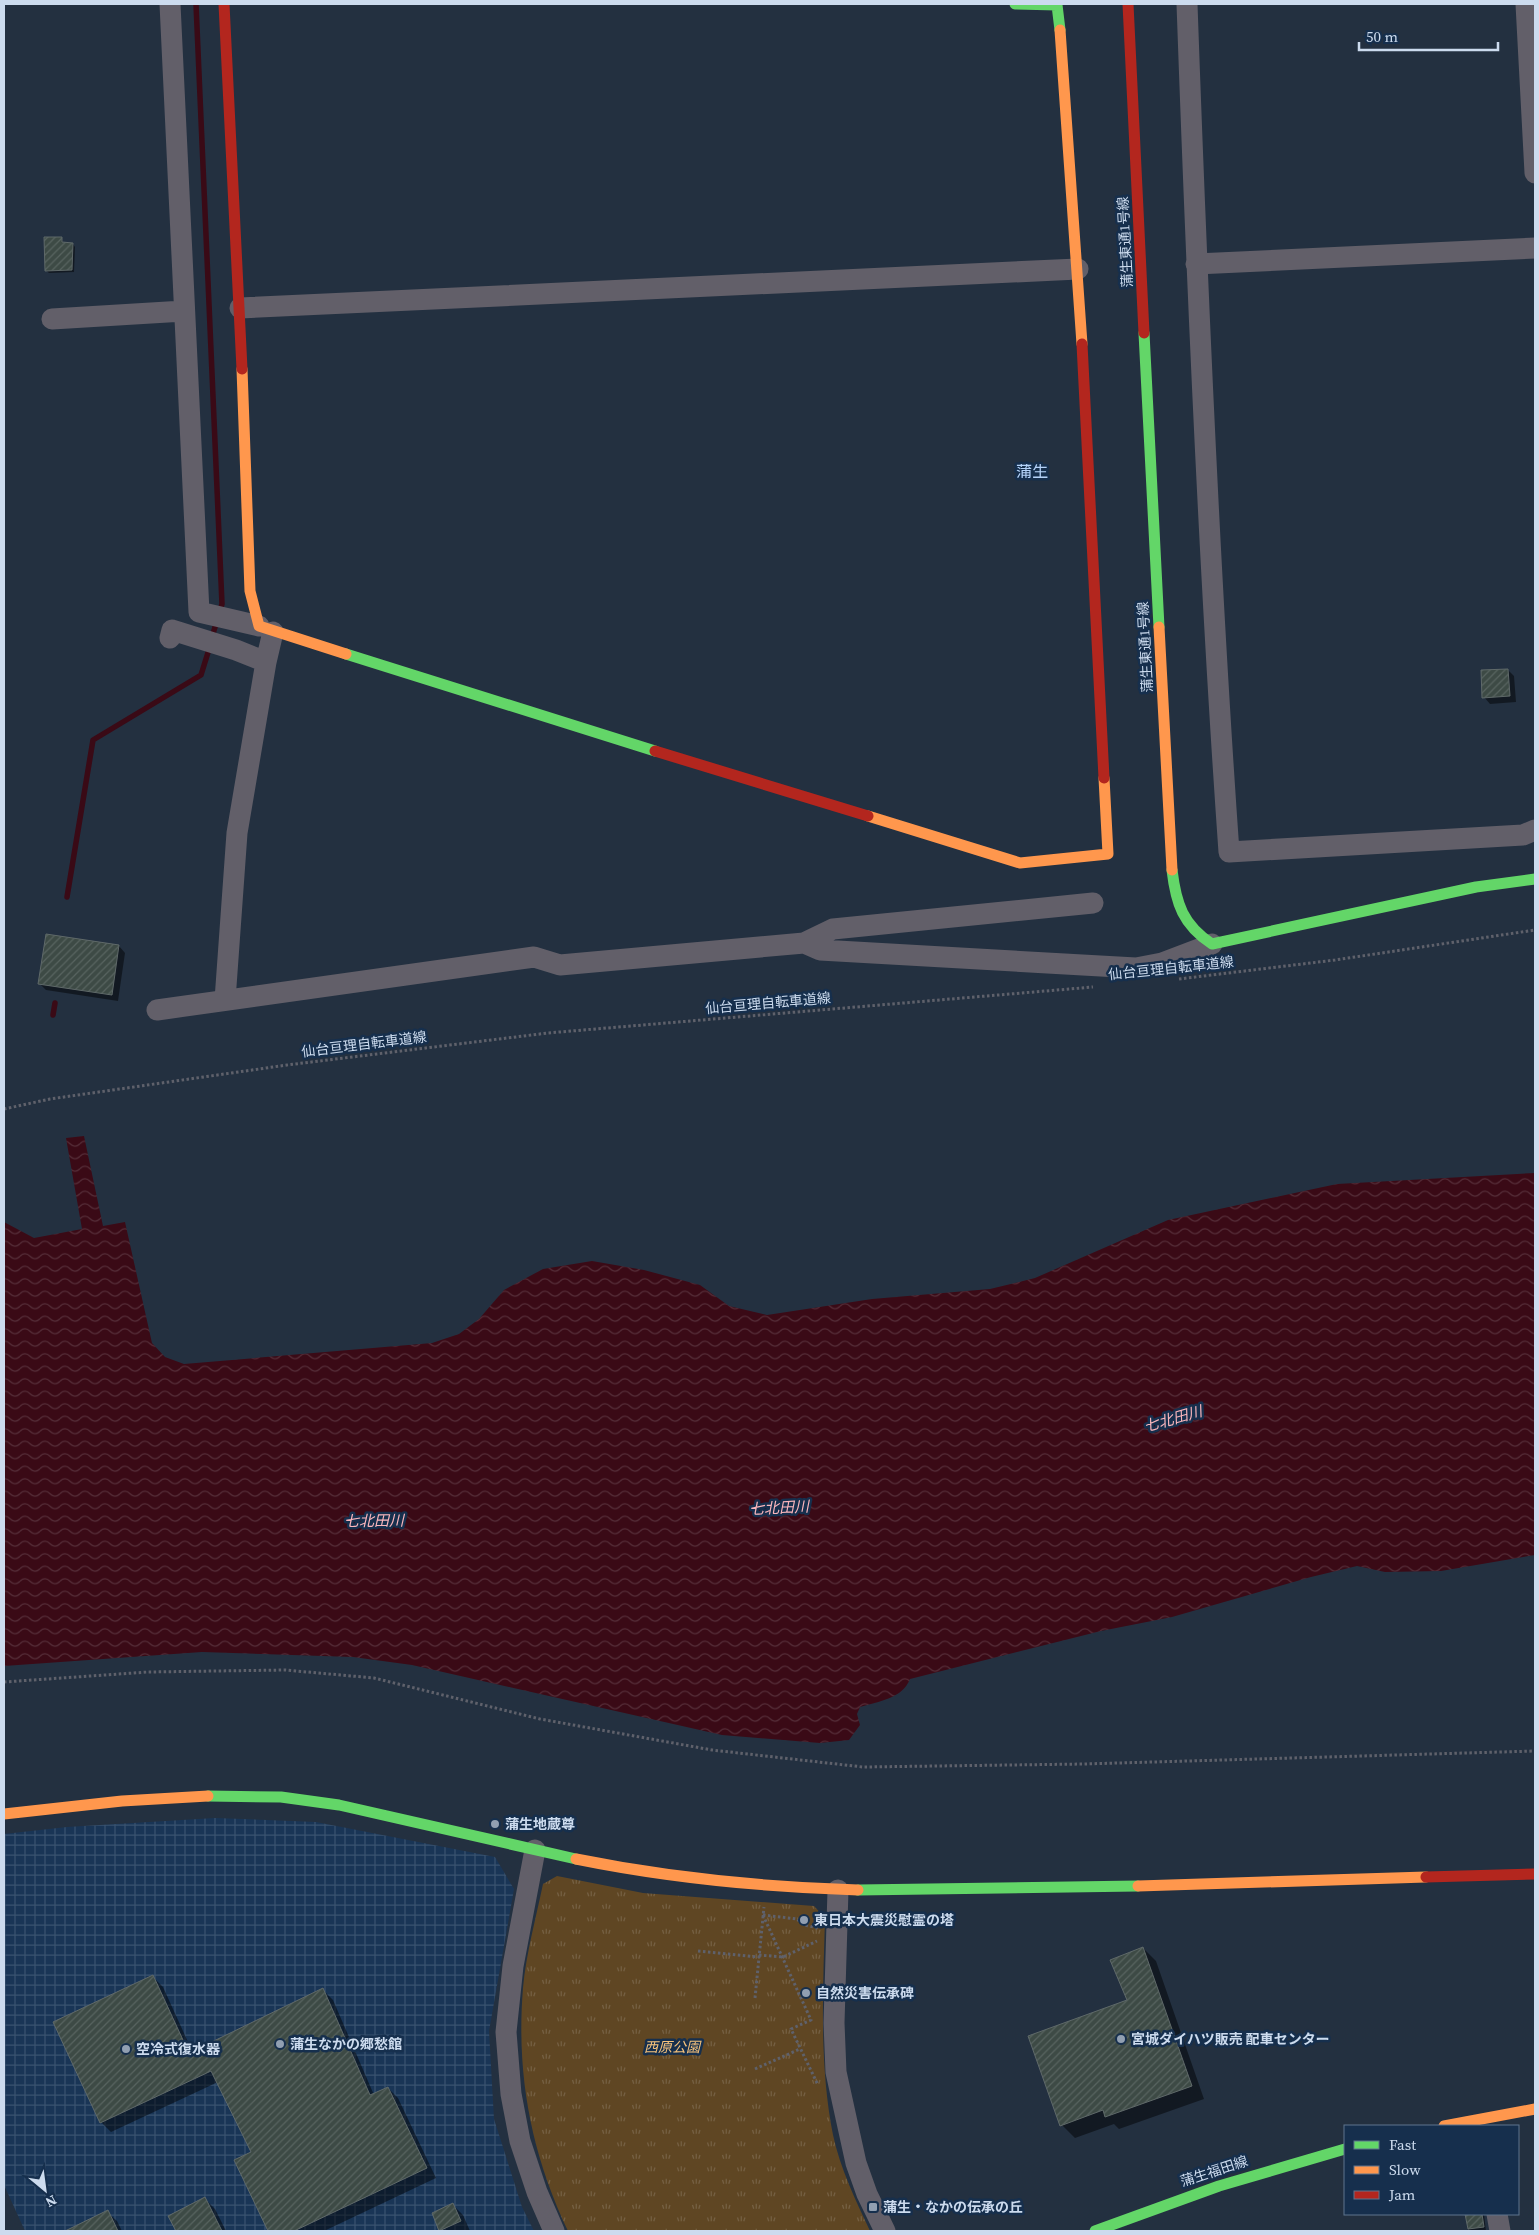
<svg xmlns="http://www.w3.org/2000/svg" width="1539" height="2235" viewBox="0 0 1539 2235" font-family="'Source Serif 4','Noto Sans JP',serif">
	<defs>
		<pattern id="industrial-grid" width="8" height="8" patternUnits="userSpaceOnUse" patternTransform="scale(1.25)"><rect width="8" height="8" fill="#193556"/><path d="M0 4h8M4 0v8" fill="none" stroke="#39526f"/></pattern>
		<pattern id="park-tufts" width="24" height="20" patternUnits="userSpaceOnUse" patternTransform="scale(1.25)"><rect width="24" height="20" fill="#5f4623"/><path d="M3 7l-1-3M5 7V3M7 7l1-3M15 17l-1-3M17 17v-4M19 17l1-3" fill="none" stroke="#756043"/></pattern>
		<pattern id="water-waves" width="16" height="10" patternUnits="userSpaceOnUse" patternTransform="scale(1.25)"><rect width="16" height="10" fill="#3a0a16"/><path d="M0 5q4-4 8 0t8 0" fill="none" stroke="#552d38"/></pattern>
		<pattern id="building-hatch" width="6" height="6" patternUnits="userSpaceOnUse" patternTransform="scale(1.25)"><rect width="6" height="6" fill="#3d4a45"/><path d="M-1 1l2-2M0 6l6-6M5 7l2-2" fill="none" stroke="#586460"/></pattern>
	</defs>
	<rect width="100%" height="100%" fill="#233040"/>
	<path fill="url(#industrial-grid)" d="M215,1818L316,1822L495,1857L514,1889L489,2031L494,2119L522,2207L534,2231H25L4,2185V1834L67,1827Z"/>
	<path fill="url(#park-tufts)" d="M557,1876L643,1893L814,1906L825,1918C823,1990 819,2064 833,2135C840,2168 856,2201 870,2231H568C531,2153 516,2075 523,1988C526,1954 536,1918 543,1884Z"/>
	<path fill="url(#water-waves)" d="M84,1136L103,1226L125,1222L152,1343L165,1357L184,1364L432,1343L459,1334L479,1319L504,1290L543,1269L592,1261L644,1270L700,1285L729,1306L767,1315L872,1299L990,1289L1035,1278L1168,1220L1337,1184L1535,1173V1555L1441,1571L1385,1572L1357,1566L1311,1577L1172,1617L1101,1631L910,1679C902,1699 879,1701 860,1707L857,1714L860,1725L849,1740L820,1743L722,1735L412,1665L353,1657L202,1652L4,1666V1222L34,1238L82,1229L66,1138Z"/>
	<path fill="#0007" d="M61,238L64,244H73L75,247L74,272L49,273L46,270Z
		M1508,670L1514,676L1516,702L1490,704L1484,697Z
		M47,935L119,946L125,953L118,1001L46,990L39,983Z
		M1143,1948L1156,1961L1204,2099L1119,2129L1114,2124L1075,2138L1062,2125L1128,2001Z
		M153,1977L163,1987L193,2053L323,1990L333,2000L374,2095L388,2088L398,2098L436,2178L324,2231H269L235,2160L252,2152L218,2082L111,2132L101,2122Z
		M205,2199L215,2209L226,2231H177L170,2216Z
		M453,2205L463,2215L470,2231L440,2230Z
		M107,2212L117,2221L122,2231H69Z
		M1467,2214H1484L1486,2231H1469Z"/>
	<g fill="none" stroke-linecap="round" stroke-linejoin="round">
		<path stroke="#3a0a16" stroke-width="5.5" d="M196,4L222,604L212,637
			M67,897L93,740L201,675L210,646
			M53,1015L55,1003"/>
	</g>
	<path fill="url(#building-hatch)" stroke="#5f6969" d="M44,237H62V242L73,243L72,270L45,271Z
		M1508,669L1510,696L1482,698L1481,670Z
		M46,934L119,945L112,995L38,984Z
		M1143,1947L1192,2086L1105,2117L1103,2110L1060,2126L1028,2036L1127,2000L1110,1960Z
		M153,1975L189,2053L323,1988L370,2095L388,2087L427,2168L294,2231H268L234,2160L251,2152L211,2071L100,2123L53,2022Z
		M205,2197L222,2231H176L168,2216Z
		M453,2203L461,2221L439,2231L432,2213Z
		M108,2210L118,2231H65Z
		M1465,2214H1482L1484,2227L1468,2229Z"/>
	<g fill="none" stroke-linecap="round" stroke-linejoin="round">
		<path stroke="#5f616b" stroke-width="3" stroke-dasharray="2.5 2.5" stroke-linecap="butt" d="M1179,979L1335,960L1535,930
			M4,1109L50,1099L287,1065L548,1033L1093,987
			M4,1682L148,1672L285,1670L374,1678L540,1719L712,1750L863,1767L1084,1764L1535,1751
			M763,1915L811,2020L791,2029L818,2085
			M763,1915L797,1919L804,1925L818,1928
			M698,1951L759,1957
			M759,1955L783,1957L817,1941
			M755,1998L764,1907
			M755,2069L800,2049"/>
		<path stroke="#625f69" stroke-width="21" d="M170,4L199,612L259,626
			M1187,4C1197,287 1209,570 1229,852L1523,835L1535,830
			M1526,4L1535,173
			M1196,264L1535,248
			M240,308L1078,269
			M52,319L184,311
			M170,638L172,630L236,650L266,662
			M804,943L820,950L1136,968L1162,963L1212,944
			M225,1000L237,833L266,662L273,632
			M157,1010L534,957L560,965L804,943L833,929L1093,903
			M535,1850L513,1966L506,2032L511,2094L520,2141L537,2192L554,2231
			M838,1890L834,2023L836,2072L856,2163L867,2194L885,2231
			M1497,2214L1500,2231"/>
		<path stroke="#63d668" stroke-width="11" d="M1015,4L1057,5L1060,30
			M1144,333L1159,627
			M346,654L655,751
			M1172,870C1176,904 1183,925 1212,944L1476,887L1535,879
			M208,1796L281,1797L339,1805L576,1859
			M858,1890L1138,1886
			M1095,2231L1219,2186L1345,2149"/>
		<path stroke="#ff974d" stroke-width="11" d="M1060,30L1082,344
			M242,369L250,591L259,626L346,654
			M1159,627L1172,870
			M868,816L1020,863L1108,854L1104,778
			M4,1814L122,1801L208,1796
			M576,1859C670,1878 763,1887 858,1890
			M1138,1886L1426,1877
			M1444,2126L1535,2109"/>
		<path stroke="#b3261e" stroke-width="11" d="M224,4L242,369
			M1128,4L1144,333
			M1082,344L1104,778
			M655,751L868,816
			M1426,1877L1535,1874"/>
	</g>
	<g fill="#919fb1" stroke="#162f4d" stroke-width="2">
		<circle cx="495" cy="1824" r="5"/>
		<circle cx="804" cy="1920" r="5"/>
		<circle cx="806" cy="1993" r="5"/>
		<circle cx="1121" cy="2039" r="5"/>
		<circle cx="280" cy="2044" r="5"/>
		<circle cx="126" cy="2049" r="5"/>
		<rect x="868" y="2202" width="10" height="10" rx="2.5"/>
	</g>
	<g text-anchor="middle" stroke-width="5" stroke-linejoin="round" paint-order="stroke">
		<g font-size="14" fill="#ccdbee" stroke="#162f4d">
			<text transform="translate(1125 242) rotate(-93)" y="5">蒲生東通1号線</text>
			<text transform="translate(1145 647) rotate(-93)" y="5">蒲生東通1号線</text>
			<text transform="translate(1171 968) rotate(-6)" y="5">仙台亘理自転車道線</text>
			<text transform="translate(768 1003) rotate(-5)" y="5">仙台亘理自転車道線</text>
			<text transform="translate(364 1044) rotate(-7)" y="5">仙台亘理自転車道線</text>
			<text transform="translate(1214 2171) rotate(-18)" y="5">蒲生福田線</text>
		</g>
		<g font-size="14" font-weight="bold" fill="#ccdbee" stroke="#162f4d" text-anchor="start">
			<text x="505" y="1829">蒲生地蔵尊</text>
			<text x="814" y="1925">東日本大震災慰霊の塔</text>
			<text x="816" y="1998">自然災害伝承碑</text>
			<text x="1131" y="2044">宮城ダイハツ販売 配車センター</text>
			<text x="290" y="2049">蒲生なかの郷愁館</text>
			<text x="136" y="2054">空冷式復水器</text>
			<text x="883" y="2212">蒲生・なかの伝承の丘</text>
		</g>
		<g font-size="14" font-style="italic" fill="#f7c37c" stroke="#162f4d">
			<text x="672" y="2052">西原公園</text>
		</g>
		<g font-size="15" font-style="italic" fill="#fbb6bc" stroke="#162f4d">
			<text transform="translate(1173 1419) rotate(-16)" y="5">七北田川</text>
			<text transform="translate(779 1508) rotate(-3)" y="5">七北田川</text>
			<text transform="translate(374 1521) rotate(-1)" y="5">七北田川</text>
		</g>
		<g font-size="16" fill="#b4d2f8" stroke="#162f4d">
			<text x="1032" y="477">蒲生</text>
		</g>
	</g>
	<rect width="1539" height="2235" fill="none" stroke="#ccdbee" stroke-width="10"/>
	<rect x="1344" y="2125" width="175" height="90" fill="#162f4d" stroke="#5f748d"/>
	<rect x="1354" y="2141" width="25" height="8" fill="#63d668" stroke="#5f748d"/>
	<text x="1389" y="2150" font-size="15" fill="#ccdbee">Fast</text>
	<rect x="1354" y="2166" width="25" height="8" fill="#ff974d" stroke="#5f748d"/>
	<text x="1389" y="2175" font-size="15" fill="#ccdbee">Slow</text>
	<rect x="1354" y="2191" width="25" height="8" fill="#b3261e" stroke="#5f748d"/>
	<text x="1389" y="2200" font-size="15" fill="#ccdbee">Jam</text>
	<g transform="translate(45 2190) rotate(151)" stroke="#162f4d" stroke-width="4" paint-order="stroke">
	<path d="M0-4L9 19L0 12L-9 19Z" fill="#ccdbee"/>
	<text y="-8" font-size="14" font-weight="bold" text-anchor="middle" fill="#ccdbee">N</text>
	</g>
	<path d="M1359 42v8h139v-8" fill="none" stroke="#ccdbee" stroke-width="2.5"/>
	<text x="1366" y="42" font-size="15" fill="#ccdbee" stroke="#162f4d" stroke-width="4" paint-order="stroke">50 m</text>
</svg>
